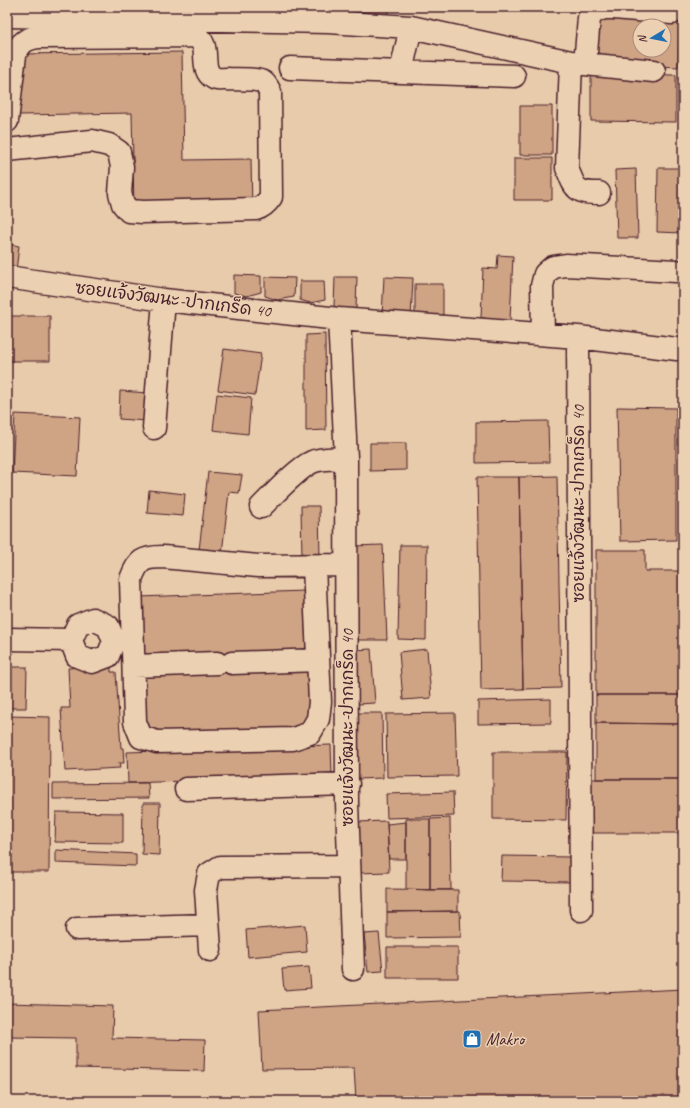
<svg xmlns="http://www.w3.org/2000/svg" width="690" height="1108" viewBox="0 0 690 1108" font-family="Caveat,'Playpen Sans Thai',sans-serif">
	<rect width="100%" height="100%" fill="#e8cbab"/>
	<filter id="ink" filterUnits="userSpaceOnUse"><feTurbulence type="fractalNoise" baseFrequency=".025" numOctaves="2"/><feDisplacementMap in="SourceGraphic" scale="8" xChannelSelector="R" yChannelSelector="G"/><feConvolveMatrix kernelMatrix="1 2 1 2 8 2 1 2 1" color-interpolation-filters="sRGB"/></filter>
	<g filter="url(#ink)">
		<path fill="#cea484" stroke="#4a1f2b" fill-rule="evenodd" d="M144,7H389L387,19L144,12Z
			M598,18L680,22L678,67L595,63ZM640,26H664V50H640Z
			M182,52L184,160L251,159L252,209L134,210L132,113L19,115L17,54Z
			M591,74L676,75V122L591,121Z
			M520,106H552V155H520Z
			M514,158H552V200H514Z
			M658,168H683L682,233L657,232Z
			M636,169L638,238H617L615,170Z
			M7,244L19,246L16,271L7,270Z
			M498,255L513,256L510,320H504V325L485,324V318H481L483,268L497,269Z
			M234,275L261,276V292L247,296L234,293Z
			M265,277L295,278L294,297L277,300L265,296Z
			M335,277H357L356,309L344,312L334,306Z
			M384,277L413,278L411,318L382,316Z
			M300,281H324L325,300L310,303L300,300Z
			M415,284H443V321H415Z
			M7,316H50V361H7Z
			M325,334L326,430L306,431V335Z
			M224,349L261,354L255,395L218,390Z
			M120,391L148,393L146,421L119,419Z
			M217,394L251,398L248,434L213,430Z
			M617,407L676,408V540L620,541Z
			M15,414L80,417L77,476L12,473Z
			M548,421L549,462L476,463V422Z
			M370,443H406V470L370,471Z
			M208,472L242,475L239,493L229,492L221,562L198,559Z
			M557,476L561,688L523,689L519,477Z
			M477,477H519L523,689L481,690Z
			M149,490L185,494L183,516L147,513Z
			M301,506H319L320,559H302Z
			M383,545L387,640H355L352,546Z
			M400,545H427L426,640L398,639Z
			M596,550H645V571H682V695H596Z
			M304,591L306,653L141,659L139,597Z
			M371,649L375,703L358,704L354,650Z
			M427,649L431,698L403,700L399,652Z
			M111,665V672H116L121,748H123L124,763H119L120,768L65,771L61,708H70L68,668Z
			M7,667H27L26,708H7Z
			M307,668L310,728L144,735L142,675Z
			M596,695H683V724L596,723Z
			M551,699V723L478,724V701Z
			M357,713H382L383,778L358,779Z
			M455,713L457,776L387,777L386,714Z
			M7,716L50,717L49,872H7Z
			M596,723L683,724V779H596Z
			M331,745L332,776L128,783L127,752Z
			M493,752H567L566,820L493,819Z
			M581,779H682V833H581Z
			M148,783L149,798L53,799V784Z
			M453,792L454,816L387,818L386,794Z
			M143,803H160L159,855L142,854Z
			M56,812L123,813V843L55,842Z
			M450,818L451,890H430V819Z
			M406,819H430V890L406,889Z
			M387,821L389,872L358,873L356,822Z
			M406,822V859H389L387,824Z
			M56,850L136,854V866L56,863Z
			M502,856L571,857V882L501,881Z
			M387,889L458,890V911L387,912Z
			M460,911L461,937L387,938V912Z
			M305,925L307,952L248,957L246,930Z
			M379,933L383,971L368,972L364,934Z
			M387,947H458V978H387Z
			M309,967L311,988L284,990L282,969Z
			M683,989V1101H356L354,1068L262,1069L259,1010Z
			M7,1003L113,1006L112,1038L205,1040L204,1071L76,1068V1038L7,1037Z"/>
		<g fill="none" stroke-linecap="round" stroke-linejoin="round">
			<defs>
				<path id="minor" d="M7,16L328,22L411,27L571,62L585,64L589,18L595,11L605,8H614L672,13
					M571,62L567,168C575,189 576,193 599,193
					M585,64L654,71
					M290,68L514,76
					M401,72L411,27
					M7,121L15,55C20,42 27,38 40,37L194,36C214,43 197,69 214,78C217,80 222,79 226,79C235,80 256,78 263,82C267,85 268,88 270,92L271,197C267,203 263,207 256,209L143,212L129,211L123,204L120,193L122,167L119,152L109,145L92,141L7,150
					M7,277L164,300L339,319L578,337L581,910
					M339,319L346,458L347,803L353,969
					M543,334L542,286L545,274L553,267L566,265L676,271
					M578,337L677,349
					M154,428L164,300
					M261,507C273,495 298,468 312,462C320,458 337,459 346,458
					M314,566L320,702L318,719L310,733L293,739L157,742L141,737L135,722L131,579C138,560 143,557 163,557L258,566L346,565
					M93,619L108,626L114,641L108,656L92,662L77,656L71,640L78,625Z
					M7,639L71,640
					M232,663L318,660
					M134,666L217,663
					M186,789L348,784
					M77,929L208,925
					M210,950L206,890L209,874L220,867L349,866"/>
			</defs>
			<use href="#minor" stroke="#4a1f2b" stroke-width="25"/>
			<use href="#minor" stroke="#ebd1b2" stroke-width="22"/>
		</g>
	</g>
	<defs>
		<symbol id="shop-square" viewBox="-11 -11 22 22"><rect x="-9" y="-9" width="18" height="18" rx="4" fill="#1f6fb2" stroke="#ebd1b2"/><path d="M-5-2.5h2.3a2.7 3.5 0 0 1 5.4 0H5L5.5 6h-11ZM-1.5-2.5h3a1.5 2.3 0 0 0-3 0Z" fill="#fff"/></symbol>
	</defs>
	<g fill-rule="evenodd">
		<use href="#shop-square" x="461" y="1028" width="22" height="22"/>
	</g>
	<g text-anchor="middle" stroke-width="3" stroke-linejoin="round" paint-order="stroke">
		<g font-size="17" fill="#4a1f2b" stroke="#ebd1b2">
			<text transform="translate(173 299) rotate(7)" y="6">ซอยแจ้งวัฒนะ-ปากเกร็ด 40</text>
			<text transform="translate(578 504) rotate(-90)" y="6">ซอยแจ้งวัฒนะ-ปากเกร็ด 40</text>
			<text transform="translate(347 728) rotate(-90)" y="6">ซอยแจ้งวัฒนะ-ปากเกร็ด 40</text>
		</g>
		<g font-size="17" fill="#4a1f2b" stroke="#ebd1b2" text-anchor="start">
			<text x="486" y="1045">Makro</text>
		</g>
	</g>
	<rect width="690" height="1108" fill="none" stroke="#ebd1b2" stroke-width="24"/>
	<rect x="12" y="12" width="666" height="1084" fill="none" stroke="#4a1f2b" stroke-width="1.5" filter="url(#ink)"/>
	<g transform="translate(652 38) rotate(260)"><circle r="19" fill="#ebd1b2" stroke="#ab8a7c"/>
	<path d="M0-3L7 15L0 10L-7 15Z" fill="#1f6fb2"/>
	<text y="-6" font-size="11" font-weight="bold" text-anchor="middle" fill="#4a1f2b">N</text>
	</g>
</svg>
